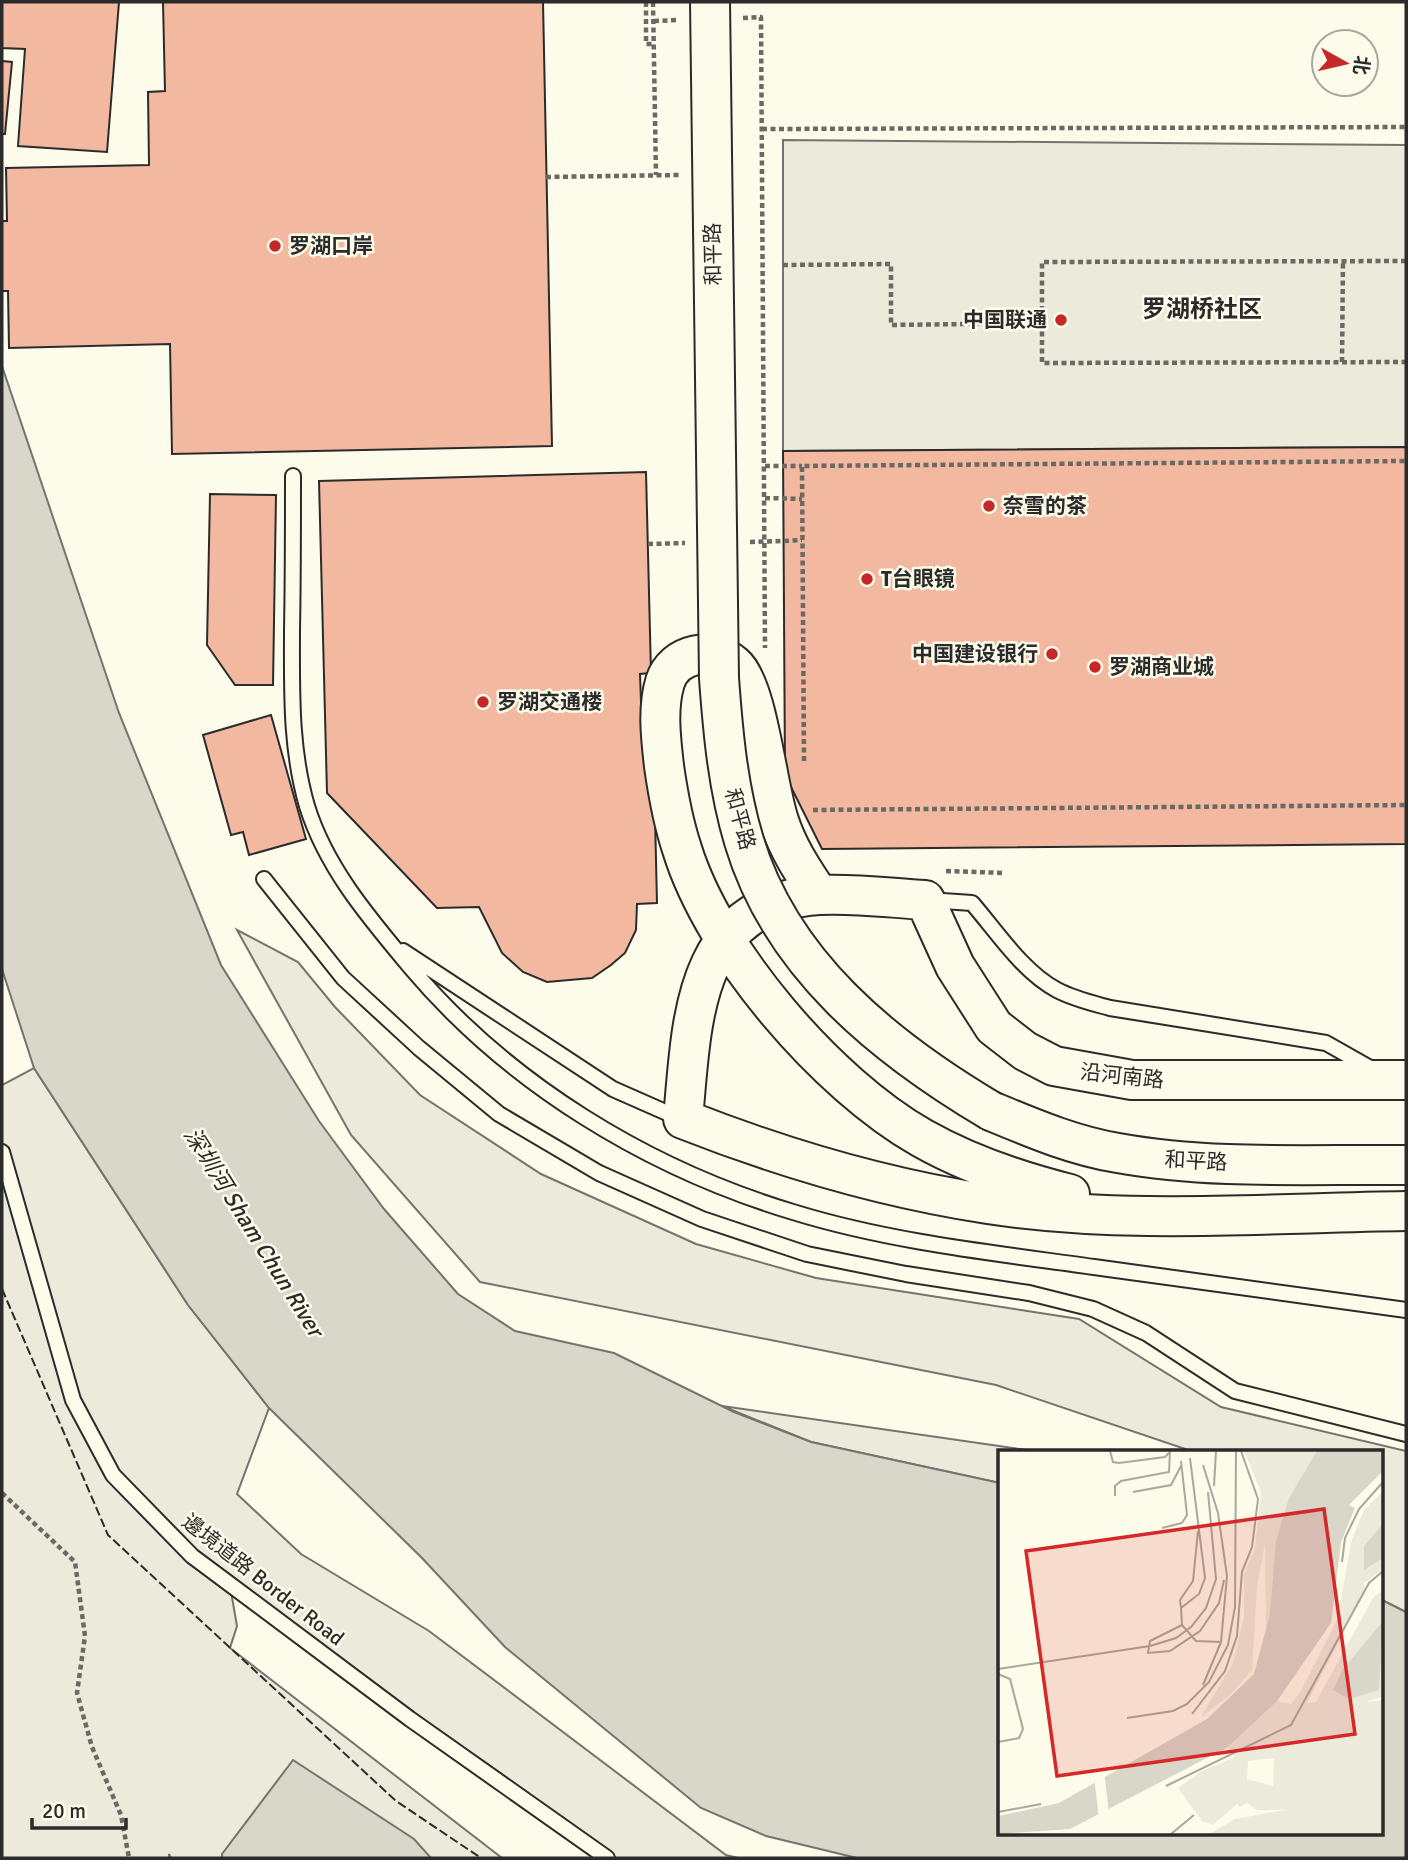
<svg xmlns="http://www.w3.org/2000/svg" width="1408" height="1860" viewBox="0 0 1408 1860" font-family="Signika,'Noto Sans SC',sans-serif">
	<rect width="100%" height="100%" fill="#fdfbea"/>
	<path fill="#ecebdb" stroke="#74746e" stroke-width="2" d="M237,930L298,962L335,1007L420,1095L541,1174L696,1244L816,1278L1079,1319L1221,1407L1406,1451V1612L1382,1600V1452H1194L996,1385L480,1282L351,1135Z
		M34,1068L188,1305L269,1408L237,1494L301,1554L429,1631L726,1855L738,1858H611L230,1586L237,1626L230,1648L502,1858H171L169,1854V1858H2V1085Z
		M722,1406L1040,1452H1000V1483L811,1442Z"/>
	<path fill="#eceadb" stroke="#74746e" stroke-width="2" d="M783,140L1406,145V447L783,451Z"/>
	<path fill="#d8d7c9" stroke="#74746e" stroke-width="2" d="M2,366L119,713L221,965L319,1121L384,1209L458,1294L515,1331L614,1353L734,1412L811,1442L1000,1483V1834H1382V1600L1406,1612V1858H857L766,1836L701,1808L505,1647L422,1558L269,1408L188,1305L34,1068L2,969Z
		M293,1760L414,1839L431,1858H222V1854Z"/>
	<path fill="#f2b8a0" stroke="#2b2b2b" stroke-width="2" d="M2,2H119L107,152L18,146L25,49L2,48Z
		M163,2H543L552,446L172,454L170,344L9,348L8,291H2V221H7L6,168L149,165L148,92L165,91Z
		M2,61L12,62L5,134H2Z
		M1406,447V844L822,849L785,775L783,451Z
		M646,472L651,673L640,674L642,730L653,729L657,903L637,904L636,930L625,953L611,965L592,978L547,982L523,972L502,953L479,907L437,908L327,793L319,481Z
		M210,494L276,495L273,685H235L207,645Z
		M271,715L306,839L249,855L243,832L231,835L203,735Z"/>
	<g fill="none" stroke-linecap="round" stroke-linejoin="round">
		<defs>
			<path id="service" d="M293,476C293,527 293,578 292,630C292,689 290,748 307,806C326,868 370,919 411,968C509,1084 647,1168 793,1212C890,1242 994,1253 1094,1267C1198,1282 1302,1296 1406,1310
				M264,879L343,978L419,1048L499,1114L599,1173L702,1219L807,1254L906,1274L1029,1293L1093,1309L1146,1333L1235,1391L1406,1434
				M928,900L972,903C997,932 1023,972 1057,990C1074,999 1092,1003 1110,1008L1326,1043L1372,1069
				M403,951L613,1089L681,1119
				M2,1152L73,1400L113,1475L192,1556L410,1719L607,1858"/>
			<path id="secondary" d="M819,895C803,871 788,849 779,821C767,786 758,685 734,665C712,646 674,653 665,682C657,709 661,739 664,766C668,794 673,822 682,849C714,953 827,1084 922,1138C968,1164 1018,1181 1070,1194
				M1406,1080H1132L1054,1066L1025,1051L994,1027L955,966L925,900C890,898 854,893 819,895C691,903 692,1023 683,1119C782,1158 883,1188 988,1204C1125,1225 1268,1213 1406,1211
				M991,1111C1032,1128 1074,1146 1118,1153C1212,1170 1311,1164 1406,1165"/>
		</defs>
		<use href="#service" stroke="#2b2b2b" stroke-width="18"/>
		<use href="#secondary" stroke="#2b2b2b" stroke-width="42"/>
		<path stroke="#6a6964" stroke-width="4.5" stroke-dasharray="5 3.5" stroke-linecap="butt" d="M646,2V44H654
			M653,2L656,175
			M743,18L761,17L765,648
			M654,21L678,20
			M762,129L1406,127
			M546,177L679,175
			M1406,261L1042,262V363L1406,362
			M783,265L891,264V325L1042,323
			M1342,362L1343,261
			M765,466H802
			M765,498L802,499
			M784,541L802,540
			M804,761L802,466L1406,461
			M813,810L1406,805
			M946,871L1005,873
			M2,1493L75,1562L85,1636L77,1693L92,1747L121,1815L129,1858"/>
		<use href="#service" stroke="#fdfbea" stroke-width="14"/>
		<use href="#secondary" stroke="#fdfbea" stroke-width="38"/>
		<defs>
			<path id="secondary-bridge" d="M710,2L719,678C723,733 728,788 744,841C781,965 885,1048 991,1111"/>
		</defs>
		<use href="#secondary-bridge" stroke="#2b2b2b" stroke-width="42" stroke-linecap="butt"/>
		<path stroke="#6a6964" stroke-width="4.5" stroke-dasharray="5 3.5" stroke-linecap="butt" d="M750,542L784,541
			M648,544L685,543"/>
		<use href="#secondary-bridge" stroke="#fdfbea" stroke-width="38"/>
		<path stroke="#2b2b2b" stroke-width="2" stroke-dasharray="9 3.5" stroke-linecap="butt" d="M2,1289L108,1535L396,1801L481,1858"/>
	</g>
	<g fill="#c62828" stroke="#fdfbea" stroke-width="2.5">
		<circle cx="275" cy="246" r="7"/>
		<circle cx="1061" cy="320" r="7"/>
		<circle cx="989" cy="506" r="7"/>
		<circle cx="867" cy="579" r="7"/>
		<circle cx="1052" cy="654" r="7"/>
		<circle cx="1095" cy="667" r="7"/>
		<circle cx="483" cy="702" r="7"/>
	</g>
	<g text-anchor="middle" stroke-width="5" stroke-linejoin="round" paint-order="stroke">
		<g font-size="21" font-weight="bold" fill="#2b2b2b" stroke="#fdfbea" text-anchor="start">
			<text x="289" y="253">罗湖口岸</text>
			<text x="1047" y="327" text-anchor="end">中国联通</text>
			<text x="1003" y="513">奈雪的茶</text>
			<text x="881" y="586">T台眼镜</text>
			<text x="1038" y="661" text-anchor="end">中国建设银行</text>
			<text x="1109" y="674">罗湖商业城</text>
			<text x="497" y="709">罗湖交通楼</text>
		</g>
		<g font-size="21" fill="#2b2b2b" stroke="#fdfbea">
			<text transform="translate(713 254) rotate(-91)" y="7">和平路</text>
			<text transform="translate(740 819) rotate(75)" y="7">和平路</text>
			<text transform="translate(1122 1076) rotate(6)" y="7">沿河南路</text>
			<text transform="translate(1196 1161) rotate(3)" y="7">和平路</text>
			<text transform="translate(263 1580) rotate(38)" y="7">邊境道路 Border Road</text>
		</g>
		<g font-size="23" font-style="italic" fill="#2b2b2b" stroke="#fdfbea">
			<text transform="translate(254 1232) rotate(58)" y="8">深圳河 Sham Chun River</text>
		</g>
		<g font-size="24" font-weight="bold" fill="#2b2b2b" stroke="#fdfbea">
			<text x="1202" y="317">罗湖桥社区</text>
		</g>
	</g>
	<g transform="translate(998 1450)">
		<rect width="385" height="385" fill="#fdfbea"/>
		<path d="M246,1H319L268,179L267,93L259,136L254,220L233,244L203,267L235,213L246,167V124L257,99L263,42ZM385,41V119L366,133L367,141L309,253L318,252L375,148L385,140V248L383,247L368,252L385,250V384H211L237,369L287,360H259L249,353L242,357L239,354L215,375L204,371L180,338L202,322L237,307L230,297L279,251L293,254L302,243L340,168L353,92L366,60ZM276,308L275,336L249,329L250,311Z" fill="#ecebdb" fill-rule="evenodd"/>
		<path d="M319,1H385V21L351,55L357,58L343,92L333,173L279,251L230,297L72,379L0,384V366L61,353L209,269L256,224L272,164L278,91L291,48ZM385,74V108L366,120V96ZM385,171L381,240L351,249L335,240L345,219Z" fill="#d8d7c9"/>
		<path d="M106,321L111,362L101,368L96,327Z" fill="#fdfbea"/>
		<path fill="none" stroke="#a9a89e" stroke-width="2" d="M112,1L115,12L121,13L167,7L173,1M192,8L207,128L201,144L183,158L184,175L198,191L223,192L229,126L220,63L205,15M216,36L218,1M135,42L173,35L183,16M117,46V36L123,31L171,22L172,1M164,78L184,73L189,65L183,11M344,112L347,88L361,59L385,32M183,158L182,150L195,131L200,81M184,175L152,191L150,203L172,201L202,181L221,153L226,130M0,219L152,196L178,188L193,177L208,158L218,129L210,42M0,224L12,229L25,279L21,288L0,292M205,235L223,192M194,264L227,221L239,186L244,122L254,97L260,49L243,1M129,268L175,261L189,254L211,232L230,195L237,157L238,1M168,336L293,275L371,133L385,121M0,362L43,354M173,384L196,365"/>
		<path fill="#d62828" fill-opacity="0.15" stroke="#d62828" stroke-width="3.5" d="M326,59L357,284L59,326L28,101Z"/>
		<rect width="385" height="385" fill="none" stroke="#2b2b2b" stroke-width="3.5"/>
	</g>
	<rect width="1408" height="1860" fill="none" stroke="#2b2b2b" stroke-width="7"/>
	<g transform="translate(1345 63) rotate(98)"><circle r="33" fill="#fdfbea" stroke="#a9a89e" stroke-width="2"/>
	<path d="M0-5L12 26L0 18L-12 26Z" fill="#c62828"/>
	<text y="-10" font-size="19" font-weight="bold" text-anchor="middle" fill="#2b2b2b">北</text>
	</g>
	<path d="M32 1818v10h94v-10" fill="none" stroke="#2b2b2b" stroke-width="3.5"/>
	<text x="42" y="1818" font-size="21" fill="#2b2b2b" stroke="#fdfbea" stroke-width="5" paint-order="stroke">20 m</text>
</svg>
